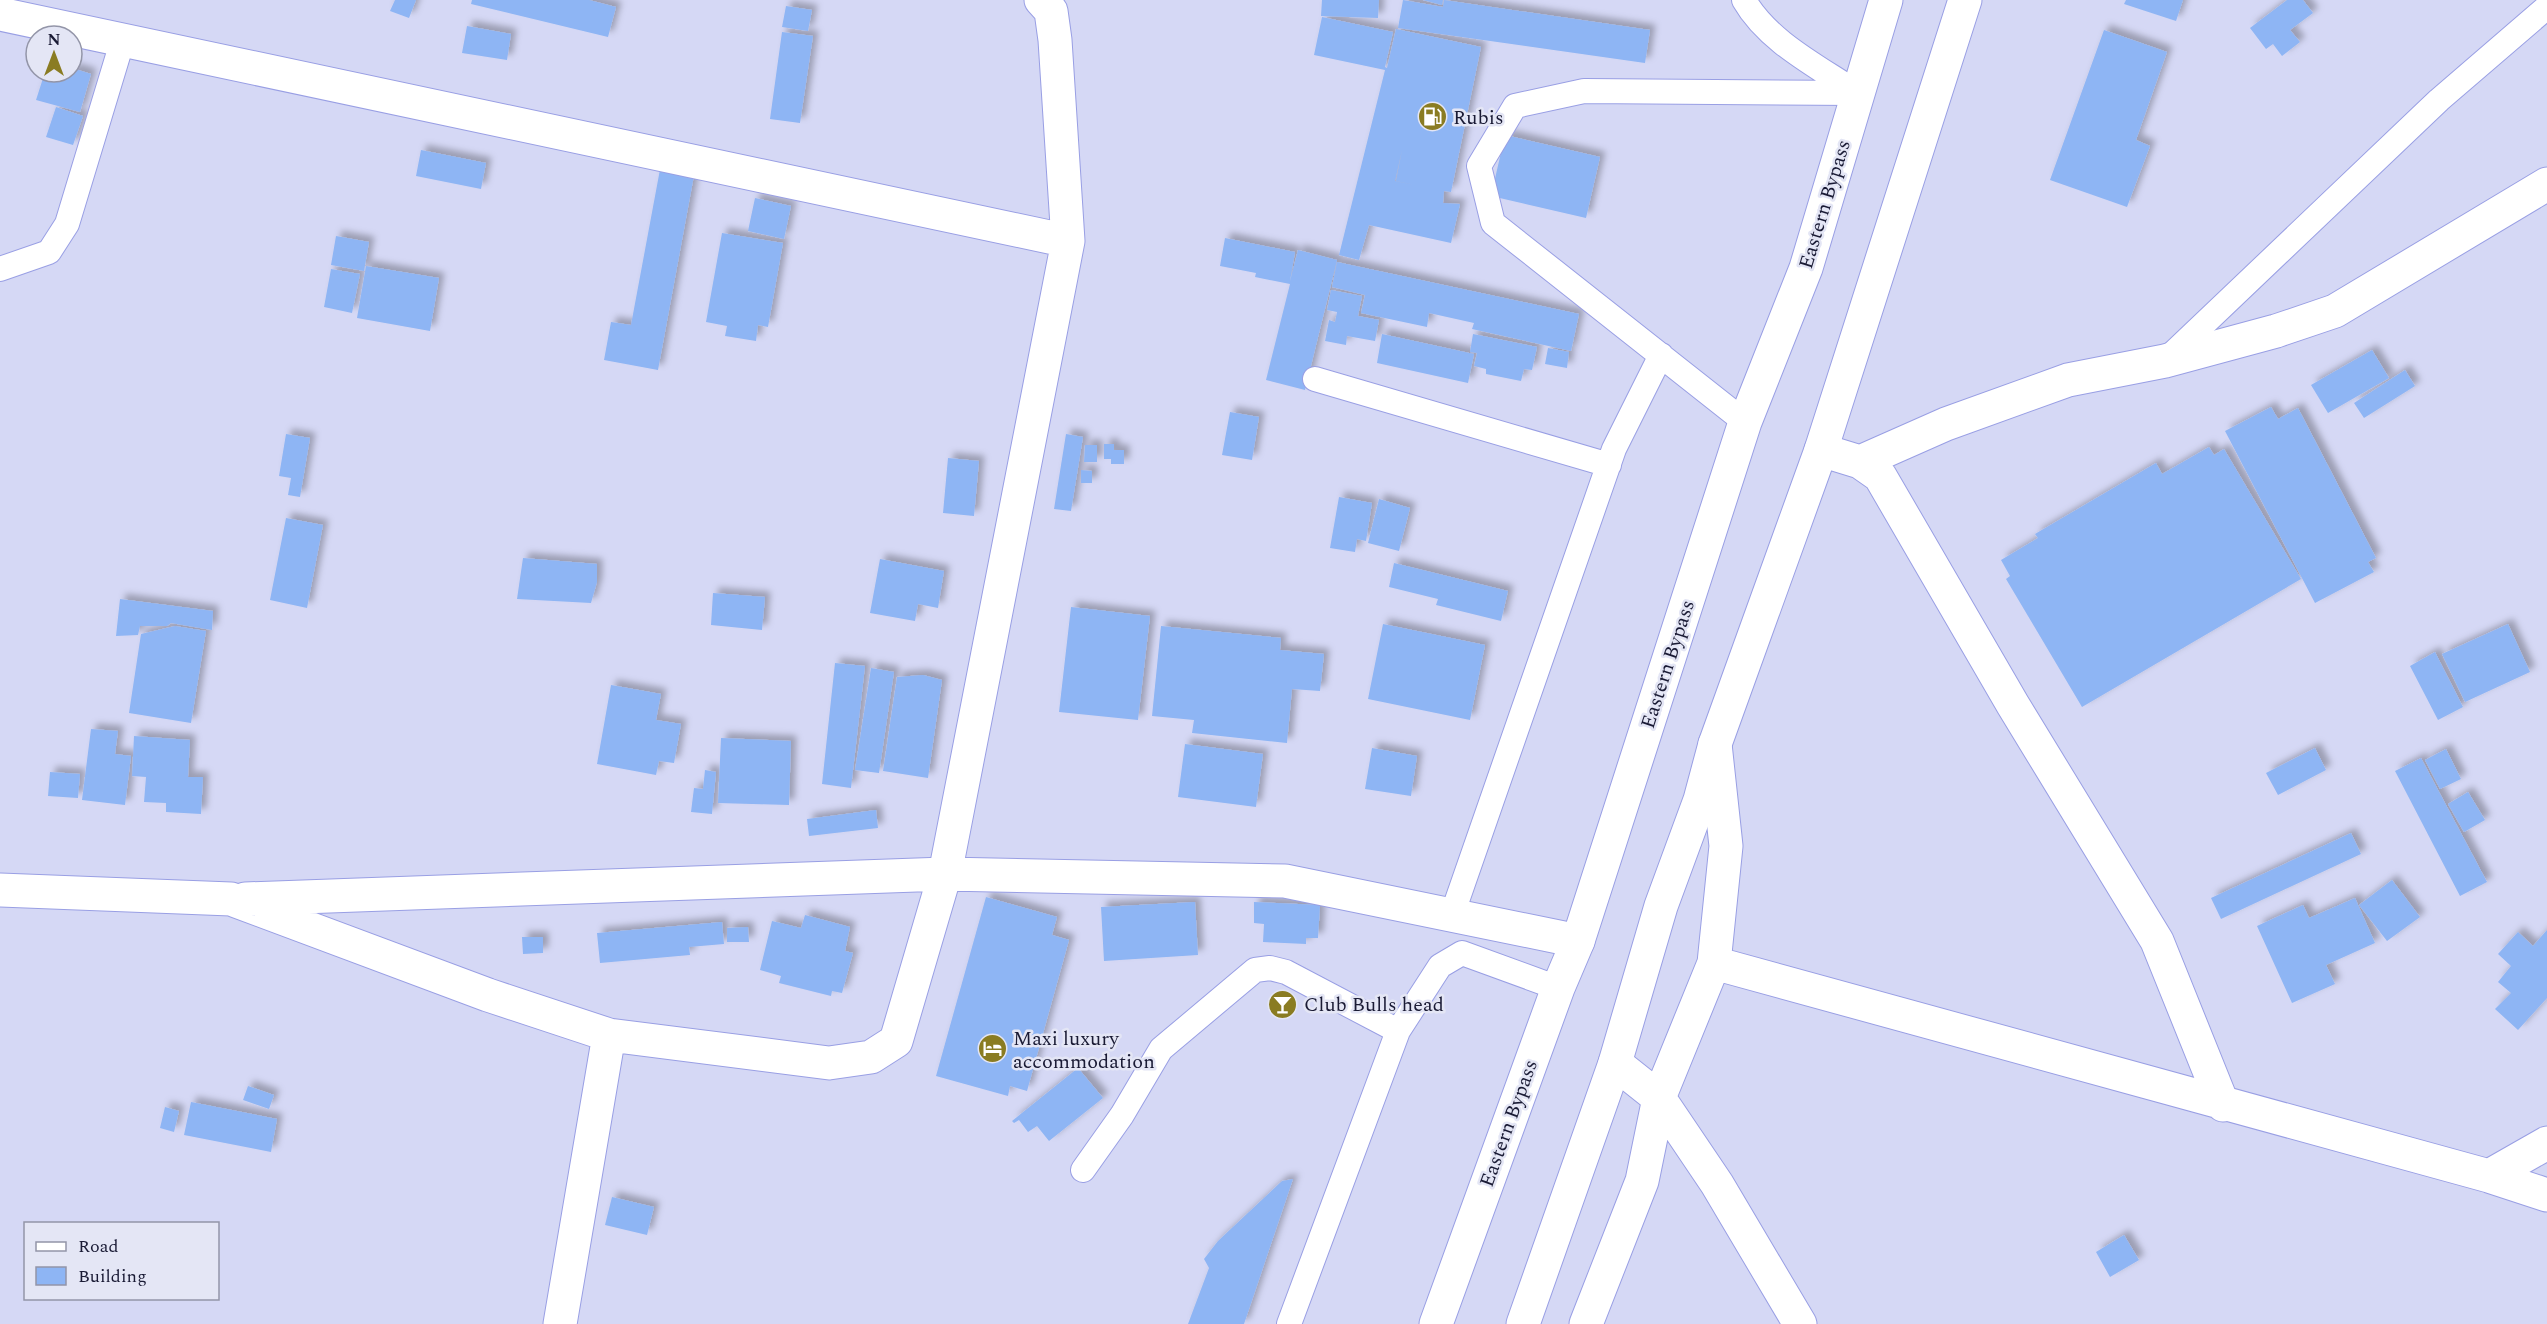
<svg xmlns="http://www.w3.org/2000/svg" width="2547" height="1324" viewBox="0 0 2547 1324" font-family="Spectral,serif">
	<defs>
		<filter id="shadow"><feDropShadow dx="5.5" dy="-5.5" stdDeviation="3" flood-color="#0004"/></filter>
	</defs>
	<rect width="100%" height="100%" fill="#d5d8f5"/>
	<path fill="#8eb5f4" fill-rule="evenodd" filter="url(#shadow)" d="M395,0H416L409,18L390,11Z
		M472,0H589L616,7L608,37L471,4Z
		M1322,0H1379L1378,18L1321,16Z
		M1403,0L1443,7L1444,0L1650,30L1645,63L1398,28Z
		M1423,0H1443L1442,5Z
		M2126,0H2183L2176,21L2124,4Z
		M2287,0H2303L2313,13L2290,30L2300,42L2282,56L2273,44L2266,49L2250,28Z
		M786,6L812,10L808,31L782,27Z
		M1322,17L1393,32L1385,67L1387,68L1396,29L1481,47L1451,192L1444,191L1443,203L1460,204L1451,243L1369,225L1359,260L1339,255L1385,70L1314,55ZM1402,150L1396,181L1415,185L1395,181Z
		M467,26L511,34L507,60L462,53Z
		M2104,30L2167,52L2136,140L2150,146L2127,207L2050,180Z
		M782,32L813,36L800,123L770,119Z
		M72,68L91,74L80,112L36,100L45,72H72Z
		M56,107L83,116L73,145L46,137Z
		M1505,135L1600,157L1586,218L1491,196Z
		M421,150L486,163L481,189L416,176Z
		M661,164L695,170L658,370L604,360L611,322L631,325Z
		M755,198L791,206L784,239L748,231Z
		M722,233L783,243L768,327L758,325L756,341L725,336L727,326L706,322Z
		M336,236L369,242L364,271L331,265Z
		M1225,238L1295,252L1290,281L1298,250L1337,260L1305,390L1266,380L1290,284L1255,277L1256,273L1220,266Z
		M1337,262L1579,314L1571,351L1472,329L1474,323L1429,313L1427,327L1361,313L1365,295L1332,287Z
		M366,266L439,278L430,331L357,318Z
		M331,269L360,274L352,313L324,307Z
		M1331,290L1362,296L1358,316L1379,320L1375,341L1347,336L1346,345L1325,341L1329,320L1335,322L1337,312L1327,310Z
		M1382,334L1474,354L1468,383L1377,363Z
		M1473,334L1537,347L1532,370L1524,369L1521,381L1486,374V369L1474,366L1477,353L1470,352Z
		M1548,348L1569,352L1567,368L1545,364Z
		M2372,350L2389,378L2328,413L2311,385Z
		M2405,370L2415,386L2364,418L2354,403Z
		M2271,407L2278,419L2298,408L2376,558L2368,562L2374,572L2315,603L2225,431Z
		M1230,412L1259,417L1252,460L1222,455Z
		M286,434L310,438L300,497L288,495L291,478L279,476Z
		M1066,434L1083,437L1071,511L1054,509Z
		M1104,444H1114V450H1124V464H1111V459H1104Z
		M1085,445H1097V462H1084Z
		M2209,447L2214,455L2224,449L2301,579L2082,707L2006,579L2010,576L2001,560L2038,538L2035,534L2156,463L2162,474Z
		M948,458L979,461L974,516L943,513Z
		M1081,470L1092,471V483H1081Z
		M1339,497L1372,503L1366,541L1357,539L1355,552L1330,548Z
		M1379,499L1410,508L1399,551L1368,543Z
		M286,518L323,525L307,608L270,600Z
		M523,558L597,564V582L591,603L517,599Z
		M880,559L944,571L938,608L918,604L915,621L870,613Z
		M1394,563L1508,591L1501,621L1436,605L1438,599L1389,587Z
		M713,593L765,597L762,630L711,625Z
		M120,599L213,611L212,630L171,623L167,626H140L138,635L116,636Z
		M1071,607L1150,616L1138,720L1059,712Z
		M1383,624L1485,645L1470,720L1368,699Z
		M2508,624L2530,672L2465,702L2442,654Z
		M175,626L206,631L191,723L129,713L141,634Z
		M1161,626L1281,638L1280,650L1324,654L1320,691L1292,689L1287,743L1192,733L1194,720L1152,716Z
		M2435,652L2463,707L2438,720L2410,666Z
		M835,663L865,666L851,788L822,784Z
		M871,668L894,672L879,773L855,770Z
		M923,675L942,680L928,778L883,771L897,677Z
		M611,685L661,694L656,720L681,724L674,763L659,761L656,775L597,764Z
		M91,729L118,731L115,754L131,756L125,805L82,800Z
		M134,736L190,740L188,777H203L201,814L166,812V803L144,802L146,777L132,776Z
		M721,738L791,741L789,805L718,803Z
		M1185,744L1263,754L1256,807L1178,797Z
		M1372,748L1417,756L1411,796L1365,789Z
		M2315,748L2326,770L2278,795L2266,773Z
		M2446,749L2461,779L2440,789L2425,760Z
		M2421,758L2487,882L2460,896L2395,771Z
		M705,770L716,772L712,814L691,812L694,788L703,789Z
		M50,772L80,774L78,798L48,796Z
		M2468,792L2485,820L2464,832L2448,804Z
		M876,810L878,828L809,836L807,819Z
		M2351,833L2361,854L2221,919L2211,898Z
		M2392,880L2420,917L2387,941L2359,905Z
		M986,897L1057,917L1052,935L1069,940L1027,1091L1010,1086L1008,1096L936,1076Z
		M2355,898L2375,943L2326,965L2335,984L2292,1003L2257,926L2303,905L2309,918Z
		M1195,902L1198,955L1104,961L1101,907Z
		M1254,902L1320,905L1318,938H1306V944L1263,942L1264,924L1254,923Z
		M805,915L850,927L845,951L853,953L842,993L832,991L831,996L779,983L781,976L760,970L772,921L801,928Z
		M722,922L724,944L689,947L690,955L600,963L597,933Z
		M748,927L749,942H727V928Z
		M2547,930V998L2518,1030L2495,1009L2511,993L2498,982L2511,966L2498,954L2518,932L2533,946Z
		M522,937H543V953L523,954Z
		M1078,1068L1103,1098L1049,1141L1037,1126L1028,1132L1019,1120L1014,1123L1012,1121Z
		M248,1086L274,1095L269,1109L243,1100Z
		M191,1102L277,1119L271,1152L184,1135Z
		M165,1107L179,1111L174,1132L160,1128Z
		M1293,1179L1244,1324H1188L1209,1268L1204,1259L1218,1241L1282,1181Z
		M612,1197L654,1207L647,1235L605,1225Z
		M2124,1235L2139,1260L2110,1277L2096,1252Z"/>
	<g fill="none" stroke-linecap="round" stroke-linejoin="round">
		<defs>
			<path id="service" d="M1744,0C1768,42 1819,67 1857,93
				M0,269L49,252L67,224L123,39
				M2167,359L2439,100L2547,7
				M1315,379L1609,465
				M1745,422L1493,223L1479,166L1515,106L1584,91L1857,93
				M1452,915L1614,449L1661,355
				M1083,1170L1122,1115L1161,1049L1255,970L1270,968L1286,972L1398,1031
				M1289,1324L1398,1031L1440,966L1462,953L1558,988"/>
			<path id="minor" d="M0,14L1068,241
				M1821,450L1860,462L1880,476L2013,705L2157,941L2223,1105
				M1860,462L1946,424L2068,380L2165,361L2276,331L2335,311L2547,184
				M0,890L231,899L488,995L609,1035L829,1063L871,1057L896,1041L945,874L1068,241L1055,40L1051,11L1041,0
				M245,899L945,874L1285,881L1578,941
				M1714,963L2489,1176L2547,1195
				M1615,1063L1659,1098L1717,1184L1800,1324
				M2489,1176L2547,1143
				M560,1324L609,1035
				M1586,1324L1642,1181L1659,1098L1714,963L1726,846L1715,744"/>
			<path id="primary" d="M1436,1324L1558,988L1578,941L1745,422L1806,268L1886,0
				M1523,1324L1615,1063L1661,906L1700,800L1715,744L1821,450L1965,0"/>
		</defs>
		<use href="#service" stroke="#999fe4" stroke-width="26"/>
		<use href="#minor" stroke="#999fe4" stroke-width="35"/>
		<use href="#primary" stroke="#999fe4" stroke-width="35"/>
		<use href="#service" stroke="#fff" stroke-width="24"/>
		<use href="#minor" stroke="#fff" stroke-width="33"/>
		<use href="#primary" stroke="#fff" stroke-width="33"/>
	</g>
	<defs>
		<symbol id="fuel-disc" viewBox="-11 -11 22 22"><circle r="9.5" fill="#8a7c22" stroke="#e4e6f5"/><path d="M-5.5-6h7V0h2V4h1.3V-2.5L3-4.5l.8-.8L6-3V5H2.5V1h-1V6h-7ZM-4.2-4.7v3.2H.2V-4.7Z" fill="#fff"/></symbol>
		<symbol id="bar-disc" viewBox="-11 -11 22 22"><circle r="9.5" fill="#8a7c22" stroke="#e4e6f5"/><path d="M-6-5H6L.8 .8V4.5H3.5V6h-7V4.5H-.8V.8Z" fill="#fff"/></symbol>
		<symbol id="hotel-disc" viewBox="-11 -11 22 22"><circle r="9.5" fill="#8a7c22" stroke="#e4e6f5"/><path d="M-6-4.5h1.5V1H6V5H4.5V3h-9V5H-6ZM-4 0a1.8 1.8 0 1 1 3.6 0ZM.5 0V-2.5h3Q6-2.5 6 0Z" fill="#fff"/></symbol>
	</defs>
	<g fill-rule="evenodd">
		<use href="#fuel-disc" x="1416" y="100" width="33" height="33"/>
		<use href="#bar-disc" x="1266" y="988" width="33" height="33"/>
		<use href="#hotel-disc" x="976" y="1032" width="33" height="33"/>
	</g>
	<g text-anchor="middle" stroke-width="5" stroke-linejoin="round" paint-order="stroke">
		<g font-size="20" fill="#1a1b35" stroke="#e4e6f5" text-anchor="start">
			<text x="1453" y="124">Rubis</text>
			<text x="1304" y="1011">Club Bulls head</text>
			<text x="1013" y="1045">Maxi luxury<tspan x="1013" dy="23">accommodation</tspan></text>
		</g>
		<g font-size="20" fill="#1a1b35" stroke="#e4e6f5">
			<text transform="translate(1824 204) rotate(-73)" y="7">Eastern Bypass</text>
			<text transform="translate(1667 664) rotate(-72)" y="7">Eastern Bypass</text>
			<text transform="translate(1508 1123) rotate(-70)" y="7">Eastern Bypass</text>
		</g>
	</g>
	<rect x="24" y="1222" width="195" height="78" fill="#e4e6f5" stroke="#9395a8" stroke-width="1.5"/>
	<rect x="36" y="1242" width="30" height="9" fill="#ffffff" stroke="#9395a8" stroke-width="1.5"/>
	<text x="78" y="1252" font-size="18" fill="#1a1b35">Road</text>
	<rect x="36" y="1267" width="30" height="18" fill="#8eb5f4" stroke="#9395a8" stroke-width="1.5"/>
	<text x="78" y="1282" font-size="18" fill="#1a1b35">Building</text>
	<g transform="translate(54 54)"><circle r="28" fill="#e4e6f5" stroke="#9395a8" stroke-width="1.5"/>
	<path d="M0-4.5L10 22L0 15L-10 22Z" fill="#8a7c22"/>
	<text y="-9" font-size="16" font-weight="bold" text-anchor="middle" fill="#1a1b35">N</text>
	</g>
</svg>
